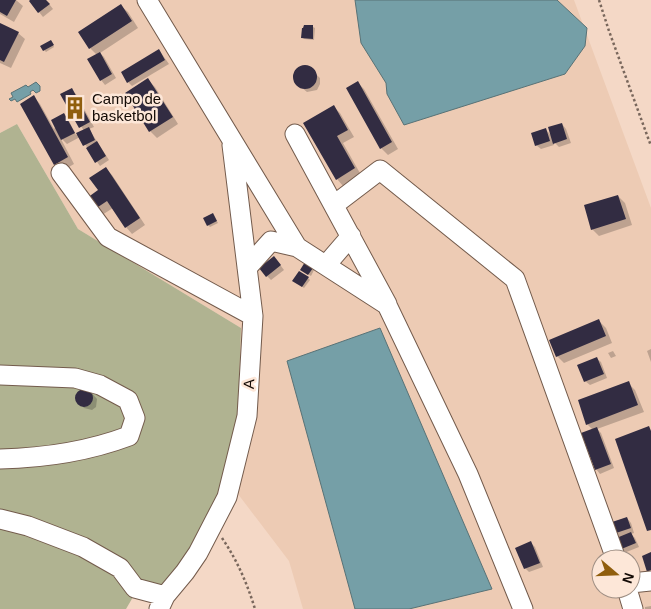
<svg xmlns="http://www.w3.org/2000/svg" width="651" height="609" viewBox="0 0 651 609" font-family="Helvetica,sans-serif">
	<rect width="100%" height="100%" fill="#f4d8c6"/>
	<path fill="#edcbb4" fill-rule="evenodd" d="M0,0H574L651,208V609H303L289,561L225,477L241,328L78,229L17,124L0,133ZM601,559H631V589H601Z"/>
	<path fill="#b0b391" d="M17,124L78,229L241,328L238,415L225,477L210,519L164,590L133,597L126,609H0V133Z"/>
	<path fill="#759fa7" stroke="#587276" d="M355,0H557L587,28L585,46L565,74L404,125L387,94L386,83L361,43Z
		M36,82L40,86V91L36,93L33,90L30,92L31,94L17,102L15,99L11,101L9,99L13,97L11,93L26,85L28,87Z
		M380,328L492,589L409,609H355L287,361Z"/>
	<path fill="#0003" d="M0,0H16L23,6L14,22L0,14Z
		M32,0H46L53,9L43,17L30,1Z
		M121,6L128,12L138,28L100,53L104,57L116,78L105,85L101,80L97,55L90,48Z
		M0,24L18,33L25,39L11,68L0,63Z
		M313,27L315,28L314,40L304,39L302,37Z
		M52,43L54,47L46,52L44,50Z
		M159,50L169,64L132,86L128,82Z
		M304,66H307L320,78V84L317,90L307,92L296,83L294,75L297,69Z
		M148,80L155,87L178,124L157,138L150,131L127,93Z
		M358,83L364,89L398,149L388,155L381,148Z
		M71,90L76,94L94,127L89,129L109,160L100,166L80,137L67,144L60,137L74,164L62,171L55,164L34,97L40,104L54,129L64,114L68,119L76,135L84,131L62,95Z
		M333,106L340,113L354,137L343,143L361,175L343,186L337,179Z
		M562,124L566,129L571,143L559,147L553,141L554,145L541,149L536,145L546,130L552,136Z
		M106,169L112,175L145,225L132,234L126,227L113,208L102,215L96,208Z
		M618,196L625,203L632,225L599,236L592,229Z
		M213,215L218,223L210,227L208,225Z
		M278,262L284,270L271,280L267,276Z
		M312,269L314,270L311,276L303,271Z
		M308,278L310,280L304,288L296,282Z
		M599,321L606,328L612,343L564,363L557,356Z
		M651,349V362L647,351Z
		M613,351L616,356L611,358L608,353Z
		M596,358L601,362L607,378L590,385L585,381Z
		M628,383L635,390L644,412L597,429L601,433L614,468L600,474L596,469L593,430L587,424Z
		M81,390H89L97,399L96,407L92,410L84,408L76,399L77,393Z
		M627,518L631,523L634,533L631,534L635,538L639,547L624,553L620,549L614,534Z
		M531,543L535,547L543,567L529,572L525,568Z
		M651,606V609H645V607Z"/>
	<path fill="#322c42" d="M0,0H16L7,16L0,12Z
		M30,0H46L50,4L38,13L29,1Z
		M121,4L132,21L89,49L78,32Z
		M0,23L19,32L4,62L0,60Z
		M304,25H313V39L301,38L302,28H303Z
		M51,40L54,45L43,51L40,46Z
		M159,49L165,60L127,83L121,72Z
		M100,52L112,74L100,81L87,59Z
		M293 77a12 12 0 1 1 24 0a12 12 0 1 1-24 0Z
		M148,78L173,117L149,132L125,93Z
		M358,81L392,142L380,149L346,88Z
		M72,88L90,122L79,128L60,94Z
		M34,95L68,157L54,165L20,104Z
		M334,105L348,130L337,136L355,168L336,180L303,123Z
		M64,113L75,133L61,140L51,120Z
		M562,123L567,139L553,144L548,127Z
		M89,127L95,140L83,146L76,133Z
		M546,128L550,141L535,146L531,133Z
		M97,141L106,156L95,163L86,148Z
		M106,167L140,218L125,228L107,201L95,209L87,198L98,190L89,178Z
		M618,195L626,219L591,230L584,205Z
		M213,213L217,221L207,226L203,218Z
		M274,256L281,265L266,277L259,268Z
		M305,262L313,268L308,275L300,270Z
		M299,271L309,277L302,287L292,281Z
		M599,319L606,336L556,357L549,340Z
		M597,357L604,374L584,382L577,365Z
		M629,381L638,405L586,425L578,400Z
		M75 398a9 9 0 1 1 18 0a9 9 0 1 1-18 0Z
		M649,426L651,431V530L647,531L615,439Z
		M597,427L611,464L595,470L581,433Z
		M627,517L631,528L613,534L609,523Z
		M631,532L636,543L619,550L614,539Z
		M531,541L540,563L524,569L515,548Z
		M651,552V570L647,572L642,556Z"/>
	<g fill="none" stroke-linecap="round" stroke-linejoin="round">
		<defs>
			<path id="minor" d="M147,0L297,247L387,305L468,474L523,609
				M295,134L387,304
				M61,173L108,237L253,316
				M334,205L380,170L515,279L616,559
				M326,265L351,236
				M247,268L271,241L297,247
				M0,375L75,378L100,385L128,400L135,418L129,436C89,451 43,458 0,459
				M0,519L28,526L83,547L120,568L135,588L165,596
				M631,583L651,581
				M627,589L633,609
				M159,609L165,596L185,572L198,553L227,497L247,416L253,316L232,145"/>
		</defs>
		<use href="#minor" stroke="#735b4c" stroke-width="21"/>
		<path stroke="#79675c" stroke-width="2.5" stroke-dasharray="2.5 2.5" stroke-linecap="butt" d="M599,0L609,31L651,146
			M222,538C237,560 247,583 255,609"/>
		<use href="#minor" stroke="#fff" stroke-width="19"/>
	</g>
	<defs>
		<symbol id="building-bare" viewBox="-9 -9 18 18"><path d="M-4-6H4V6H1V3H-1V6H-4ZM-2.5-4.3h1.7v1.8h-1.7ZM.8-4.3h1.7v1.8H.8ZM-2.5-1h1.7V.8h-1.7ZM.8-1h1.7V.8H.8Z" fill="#905e0d" stroke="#fde7d8" stroke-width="2.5" paint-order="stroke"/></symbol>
	</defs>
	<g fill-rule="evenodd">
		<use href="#building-bare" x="59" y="92" width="32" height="32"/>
	</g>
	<g text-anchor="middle" stroke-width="5" stroke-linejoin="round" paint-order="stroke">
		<g font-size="15" fill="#130a05" stroke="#fde7d8" text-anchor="start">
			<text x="92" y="104">Campo de<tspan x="92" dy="17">basketbol</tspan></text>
		</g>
		<g font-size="15" fill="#130a05" stroke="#fde7d8">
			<text transform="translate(249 384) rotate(-87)" y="5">A</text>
		</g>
	</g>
	<g transform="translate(616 574) rotate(109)"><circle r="24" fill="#fde7d8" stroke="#9f8f84"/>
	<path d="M0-4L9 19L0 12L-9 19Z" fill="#905e0d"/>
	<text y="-8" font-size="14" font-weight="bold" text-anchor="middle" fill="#130a05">N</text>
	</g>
</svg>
